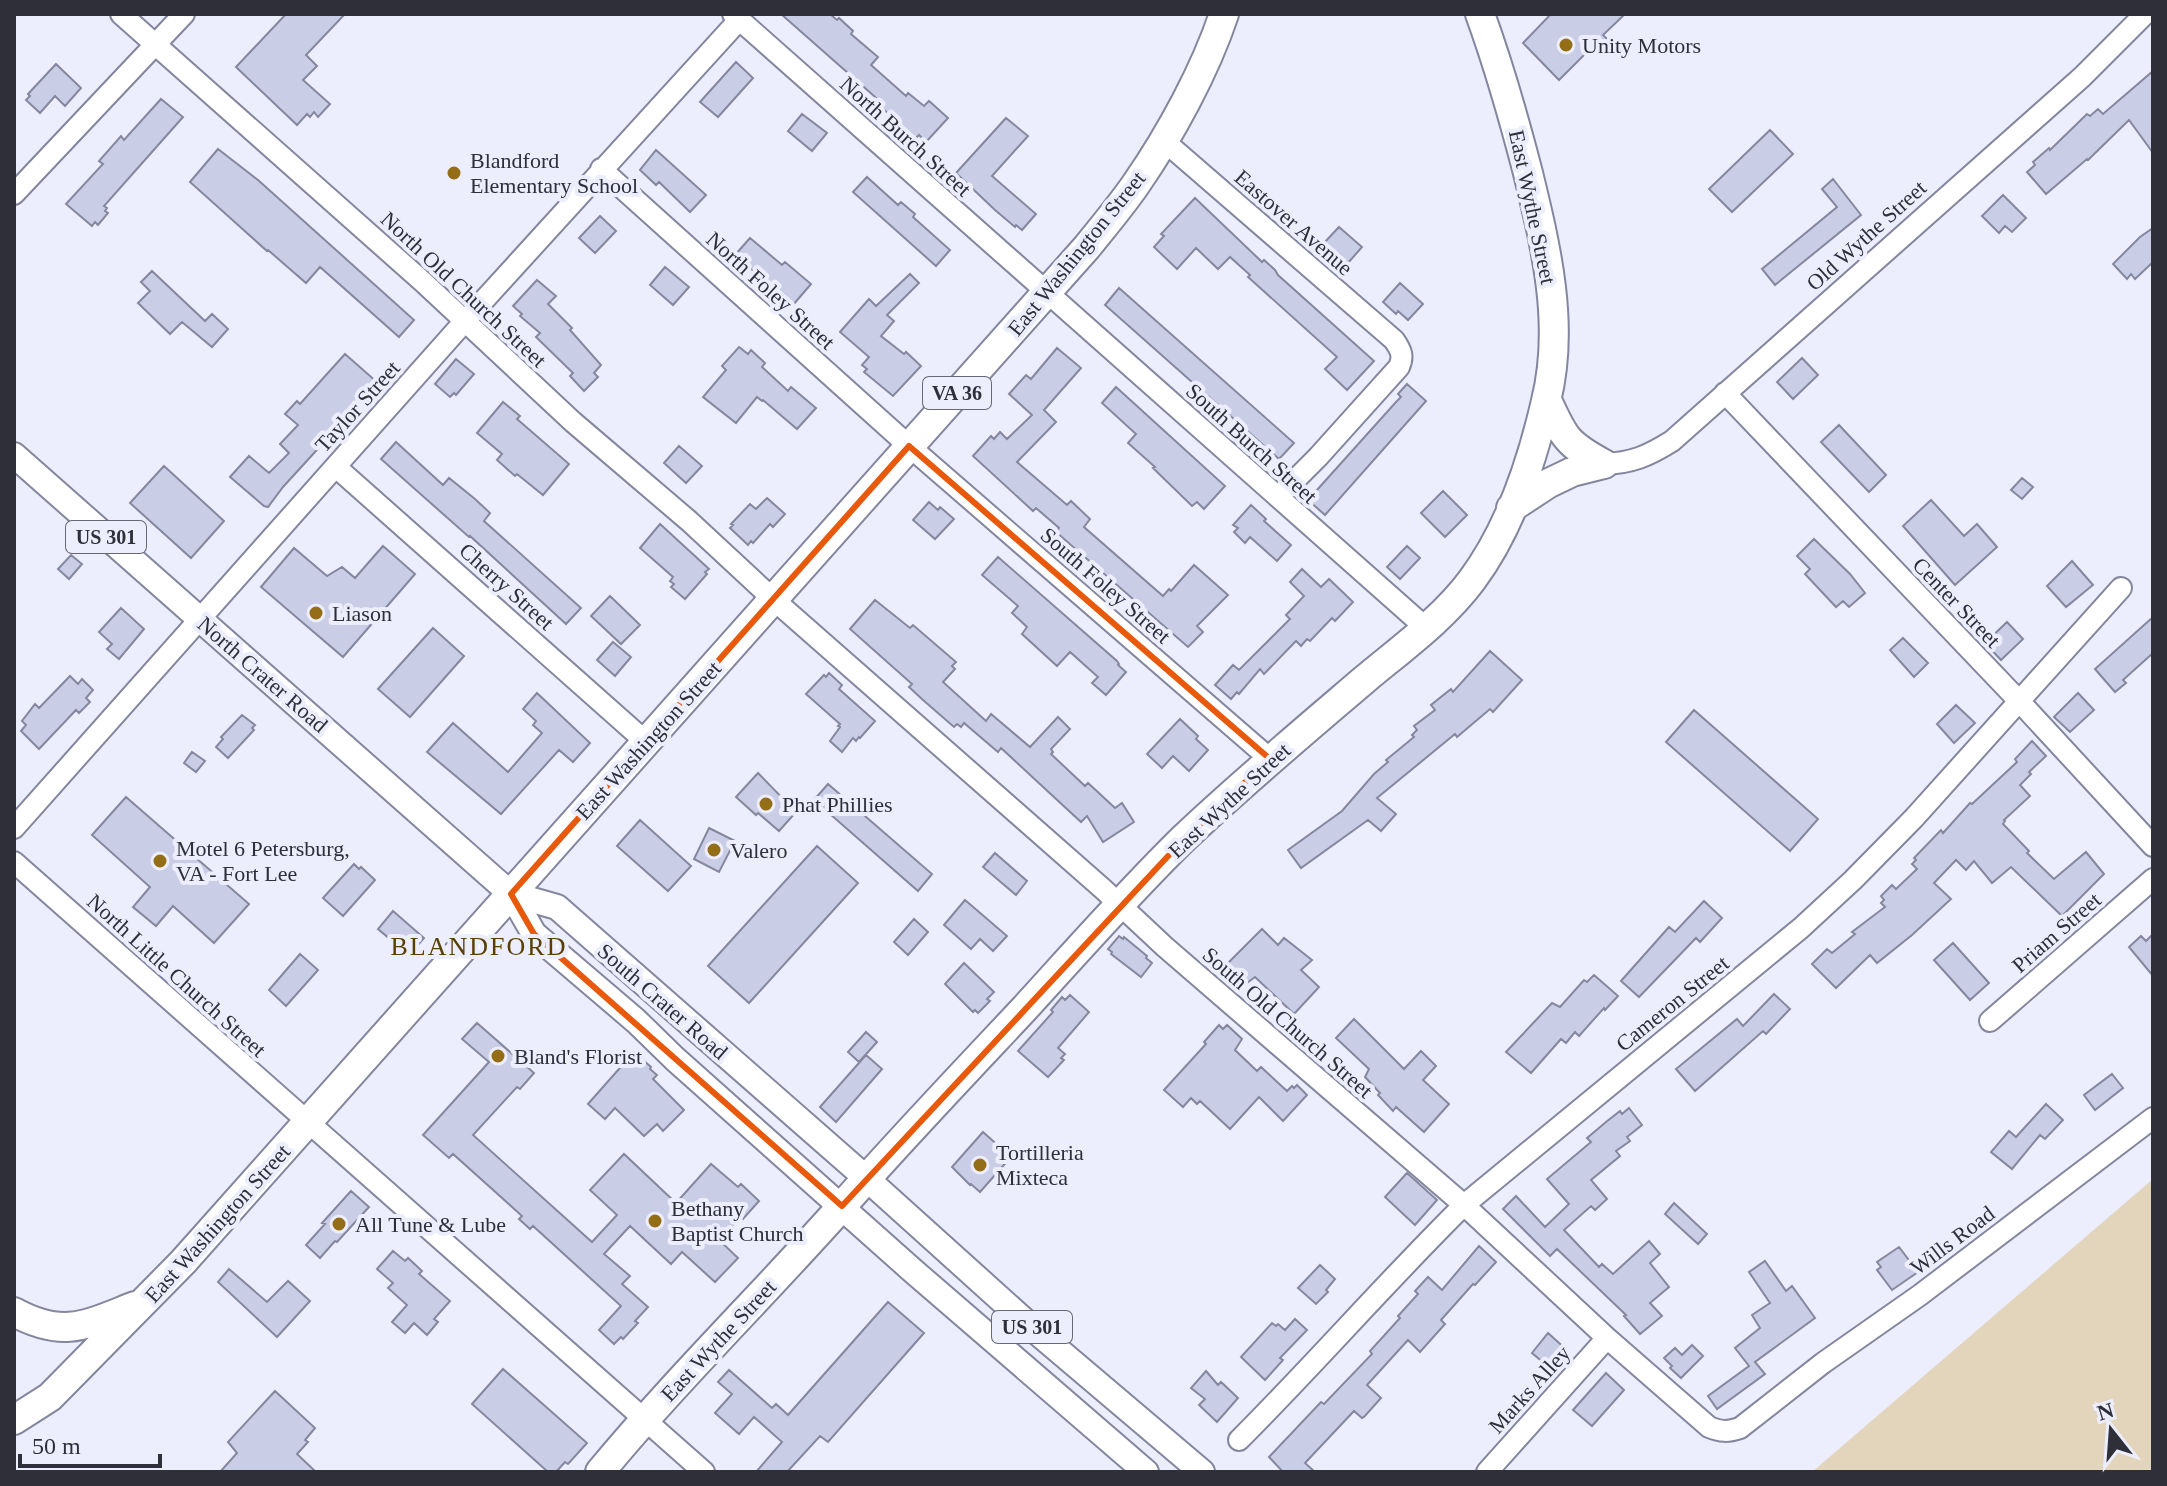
<svg xmlns="http://www.w3.org/2000/svg" width="2167" height="1486" viewBox="0 0 2167 1486" font-family="'Times New Roman',serif">
	<rect width="100%" height="100%" fill="#ecedfd"/>
	<path fill="#e2d5bb" d="M2153,1179V1472H1812Z"/>
	<path fill="#cacde6" stroke="#85879f" stroke-width="2" d="M286,14H345L306,55L317,66L303,80L330,104L318,117L314,112L310,117L307,114L297,125L236,67Z
		M781,14H830L837,20L839,18L853,31L851,34L878,57L871,65L906,96L908,93L924,106L929,101L948,118L926,142L919,135L915,139L878,104L880,102L874,96Z
		M1551,14H1625L1603,35L1610,42L1598,54L1591,48L1559,80L1523,43Z
		M736,62L753,78L718,117L700,102Z
		M56,64L81,88L65,106L55,96L40,113L26,100L30,96L28,94Z
		M2153,71V153L2129,120L2088,160L2087,159L2046,194L2027,172L2035,165L2033,162L2049,148L2050,150L2087,114L2090,116L2098,109L2103,114Z
		M161,99L183,117L104,206L107,208L105,211L108,213L98,225L95,222L92,226L66,204L103,164L99,161L121,136L124,140Z
		M802,114L827,133L812,151L788,131Z
		M1006,118L1028,136L992,176L1036,214L1022,230L1016,225L1015,227L995,210L956,173Z
		M1770,130L1793,154L1732,212L1709,189Z
		M218,149L258,180L414,320L399,337L320,267L306,283L268,250L267,251L190,182Z
		M656,150L706,195L690,212L659,182L656,185L640,170Z
		M867,177L898,205L901,202L915,214L913,217L950,250L936,266L853,192Z
		M1833,179L1861,215L1775,285L1762,269L1837,207L1822,189Z
		M2003,195L2026,218L2012,232L2005,226L1999,233L1982,216Z
		M1195,198L1262,262L1264,260L1275,270L1278,275L1374,361L1347,390L1325,369L1337,357L1248,277L1250,275L1230,257L1218,269L1196,248L1177,269L1154,247L1164,236L1161,234Z
		M600,216L616,231L595,253L579,238Z
		M1339,227L1362,247L1348,263L1339,254L1336,256L1323,244Z
		M2153,228V262L2135,279L2131,274L2127,279L2113,264L2140,237Z
		M750,238L782,265L785,262L811,284L793,305L735,255Z
		M665,267L689,287L673,305L650,285Z
		M152,271L205,321L212,314L228,329L212,347L182,322L170,334L138,303L150,291L141,282Z
		M910,274L919,283L887,315L894,321L881,336L904,354L906,352L921,366L893,396L864,372L867,369L862,365L869,357L840,332L869,299L876,306Z
		M537,280L556,296L548,304L572,328L570,330L601,365L594,373L598,377L584,391L570,376L573,373L536,337L540,333L520,316L522,314L513,306Z
		M1400,283L1423,304L1408,320L1398,311L1396,314L1383,302Z
		M1119,288L1294,443L1279,459L1105,305Z
		M739,347L748,354L751,350L765,363L762,367L788,391L791,387L816,408L797,429L763,400L762,401L757,397L736,423L703,397L726,370L722,366Z
		M1057,348L1081,368L1044,410L1056,422L1017,462L1067,505L1071,501L1090,519L1084,527L1163,596L1169,589L1171,591L1194,565L1228,595L1197,626L1203,632L1188,647L1056,532L1059,528L1036,508L1033,511L973,456L991,436L994,439L1000,432L1007,439L1032,415L1009,394L1026,375L1031,379Z
		M345,354L378,383L283,487L268,507L264,506L230,477L249,456L269,473L289,453L280,444L298,425L285,414L297,401L300,404Z
		M1802,358L1818,375L1793,399L1777,382Z
		M456,359L474,374L456,395L454,393L450,397L435,384Z
		M1407,384L1426,401L1325,515L1308,500L1396,402L1401,397L1398,394Z
		M1116,387L1225,486L1204,509L1197,502L1192,506L1153,468L1155,467L1128,443L1136,434L1102,403Z
		M503,402L520,416L517,419L569,464L543,495L517,474L515,476L497,460L502,454L477,433Z
		M1839,425L1886,475L1869,492L1821,442Z
		M396,442L443,485L449,478L475,499L490,513L484,521L581,608L566,624L470,536L469,537L381,459Z
		M679,446L702,466L686,483L664,463Z
		M164,466L224,521L191,558L130,503Z
		M2022,478L2033,487L2022,499L2011,490Z
		M1443,491L1467,515L1445,537L1421,513Z
		M767,498L785,514L773,527L770,524L753,543L751,541L748,545L730,528L733,525L731,524L750,504L756,509Z
		M1931,500L1964,536L1977,524L1997,547L1955,585L1903,526Z
		M929,502L938,510L940,507L954,519L935,539L913,520Z
		M1251,505L1266,519L1264,521L1291,545L1277,561L1250,537L1245,543L1234,532L1238,528L1233,525Z
		M660,524L709,569L705,572L707,574L685,599L671,587L674,584L670,581L673,577L640,548Z
		M1814,539L1850,574L1865,593L1849,607L1843,601L1836,607L1805,574L1810,569L1797,556Z
		M383,546L415,574L343,657L261,587L294,548L327,576L342,567L355,578Z
		M1407,546L1420,558L1400,579L1387,567Z
		M71,555L82,564L69,579L58,569Z
		M998,557L1117,661L1119,664L1118,665L1126,672L1106,695L1092,683L1098,677L1070,652L1057,666L1022,634L1027,627L1012,613L1018,606L982,575Z
		M2072,561L2093,585L2066,607L2047,586Z
		M1302,569L1321,587L1329,579L1353,602L1335,621L1332,618L1310,641L1307,639L1301,646L1296,641L1264,674L1260,669L1239,694L1237,692L1231,699L1215,685L1233,665L1239,670L1290,619L1286,615L1304,596L1290,582Z
		M610,596L640,625L621,644L591,616Z
		M875,600L910,628L913,625L956,662L952,666L955,669L943,682L986,721L991,714L1030,747L1058,717L1070,729L1051,749L1053,752L1051,754L1085,786L1088,783L1115,808L1122,803L1134,822L1103,842L1087,816L1081,822L1001,748L998,752L964,723L961,727L957,724L954,727L923,700L909,687L912,684L850,629Z
		M121,608L144,629L119,659L107,649L112,644L99,632Z
		M2153,617V653L2123,680L2126,683L2115,692L2095,669Z
		M2007,622L2023,639L2001,660L1985,643Z
		M433,628L464,656L410,717L378,689Z
		M1903,638L1928,663L1914,677L1890,650Z
		M613,642L631,657L615,676L597,660Z
		M1490,651L1522,680L1493,712L1490,709L1457,737L1455,734L1377,798L1396,814L1381,831L1368,820L1301,868L1288,850L1342,811L1374,774L1388,762L1386,760L1414,737L1412,735L1417,730L1414,726L1435,710L1431,705L1451,689L1453,692Z
		M829,673L842,685L839,689L875,721L860,738L859,737L856,741L853,738L842,752L830,741L840,727L838,726L840,724L806,694L824,675L826,677Z
		M70,676L78,684L82,679L93,690L86,698L90,702L79,713L76,710L39,749L21,731L26,725L22,721L35,704L39,708Z
		M537,693L590,743L573,762L559,750L501,814L427,752L453,723L508,772L542,733L533,725L536,721L523,709Z
		M2078,693L2094,710L2070,732L2054,717Z
		M1956,705L1975,723L1954,743L1937,724Z
		M1694,710L1818,819L1790,851L1666,742Z
		M242,715L255,725L252,728L254,730L228,758L216,747L223,739L221,737Z
		M1180,719L1198,736L1196,739L1208,750L1189,771L1173,756L1162,768L1147,754Z
		M2032,741L2046,756L2029,772L2031,774L2020,785L2030,796L2004,820L2005,821L2003,824L2029,851L2027,853L2054,879L2086,852L2104,874L2062,916L2011,867L1992,883L1974,861L1966,870L1956,860L1934,883L1951,899L1912,935L1877,963L1870,955L1836,988L1812,964L1827,949L1832,953L1855,934L1852,932L1885,907L1881,903L1884,900L1881,896L1892,885L1896,889L1917,869L1912,864L1916,860L1914,858L1941,830L1943,833L1970,803L1972,804L2017,762L2015,759Z
		M192,752L205,761L196,772L184,763Z
		M758,773L796,812L779,831L758,813L756,815L736,797Z
		M828,784L932,874L918,891L814,800Z
		M126,797L249,904L214,943L173,906L156,926L133,907L150,887L92,835Z
		M640,820L691,866L668,891L617,846Z
		M709,828L735,841L719,872L694,859Z
		M817,846L858,883L749,1003L708,966Z
		M995,853L1027,881L1016,895L983,867Z
		M354,864L359,869L361,867L375,880L343,916L323,898Z
		M965,900L1007,936L993,951L980,939L971,949L944,925Z
		M1704,901L1722,918L1700,942L1696,938L1639,997L1621,981L1669,927L1675,932Z
		M393,911L424,938L409,955L378,929Z
		M914,919L928,932L908,955L894,942Z
		M1262,929L1278,945L1284,938L1312,960L1301,970L1319,987L1294,1014L1255,977L1243,986L1224,967Z
		M2153,934V976L2129,947L2141,936L2146,941Z
		M1119,936L1123,939L1124,937L1147,956L1146,958L1152,963L1141,977L1111,954L1112,952L1108,949Z
		M1953,943L1989,983L1970,1000L1934,960Z
		M300,954L318,970L286,1006L269,990Z
		M964,963L994,992L987,999L990,1001L978,1013L975,1010L973,1012L945,984Z
		M1594,975L1618,996L1605,1010L1604,1008L1579,1036L1575,1032L1566,1043L1561,1039L1531,1073L1506,1052L1552,1003L1560,1007L1584,980L1587,982Z
		M1774,994L1790,1009L1766,1034L1763,1031L1695,1091L1676,1069L1737,1019L1743,1026Z
		M1070,995L1089,1012L1058,1048L1065,1054L1061,1058L1064,1060L1048,1077L1018,1051L1053,1012L1051,1010L1062,997L1065,1000Z
		M1354,1019L1404,1069L1421,1051L1436,1066L1423,1080L1449,1104L1424,1132L1396,1107L1393,1111L1378,1095L1380,1093L1365,1077L1369,1069L1336,1038Z
		M477,1023L534,1073L520,1089L517,1087L473,1135L592,1242L617,1215L590,1190L624,1154L676,1203L711,1164L738,1187L741,1184L759,1201L743,1219L740,1217L719,1240L738,1258L715,1282L682,1252L671,1264L630,1226L604,1254L630,1276L622,1284L648,1307L635,1321L638,1323L623,1339L621,1337L614,1344L599,1330L621,1306L533,1226L530,1229L519,1219L522,1216L453,1154L449,1158L423,1135L489,1062L462,1039Z
		M1219,1025L1223,1029L1227,1025L1242,1039L1235,1050L1257,1071L1261,1067L1287,1091L1292,1086L1294,1088L1297,1085L1307,1095L1283,1121L1259,1097L1230,1129L1200,1101L1197,1104L1191,1098L1183,1107L1164,1090L1206,1044L1204,1042Z
		M866,1032L877,1042L859,1062L848,1052Z
		M634,1052L651,1067L650,1069L657,1075L653,1079L684,1110L663,1131L657,1124L644,1136L615,1108L605,1119L588,1104Z
		M866,1055L882,1069L836,1122L820,1107Z
		M2112,1074L2123,1088L2095,1110L2084,1095Z
		M2046,1104L2063,1120L2045,1139L2040,1135L2012,1169L1991,1152L2009,1131L2016,1137Z
		M1629,1108L1642,1125L1627,1137L1630,1141L1616,1151L1620,1156L1591,1180L1607,1199L1595,1210L1591,1206L1564,1230L1599,1267L1602,1264L1613,1274L1649,1241L1660,1254L1650,1263L1669,1287L1650,1303L1662,1316L1640,1334L1624,1316L1626,1315L1557,1249L1550,1256L1503,1209L1516,1196L1545,1227L1569,1204L1547,1179L1591,1142L1587,1138L1606,1122L1620,1111L1622,1114Z
		M983,1132L1011,1157L980,1192L971,1184L970,1185L952,1167Z
		M1407,1173L1437,1200L1415,1225L1385,1197Z
		M351,1191L369,1207L337,1242L335,1241L320,1258L306,1245L325,1224L322,1223Z
		M1674,1203L1707,1234L1698,1244L1665,1214Z
		M1479,1246L1496,1262L1475,1285L1473,1284L1441,1320L1445,1324L1420,1352L1408,1340L1367,1385L1381,1398L1364,1417L1362,1418L1354,1411L1305,1463L1315,1472H1283L1269,1457L1321,1402L1324,1404L1372,1354L1370,1351L1400,1318L1398,1316L1418,1294L1415,1291L1428,1277L1442,1290Z
		M1899,1247L1918,1272L1892,1290L1877,1270L1881,1267L1877,1262Z
		M393,1251L405,1261L408,1258L422,1271L419,1274L450,1301L434,1319L438,1322L427,1335L414,1323L405,1333L392,1322L407,1305L388,1288L393,1283L377,1269Z
		M1765,1261L1786,1291L1792,1286L1815,1318L1755,1362L1765,1374L1717,1409L1708,1396L1749,1366L1735,1348L1760,1328L1752,1315L1770,1303L1749,1272Z
		M1320,1265L1335,1279L1326,1290L1328,1292L1316,1304L1298,1288Z
		M229,1269L267,1302L288,1281L310,1301L277,1337L218,1282Z
		M888,1302L924,1333L828,1442L820,1436L787,1472H756L782,1442L754,1417L739,1434L715,1413L732,1394L718,1382L729,1370L772,1408L776,1404L788,1415Z
		M1295,1319L1307,1330L1280,1358L1283,1360L1265,1380L1241,1357L1272,1323L1276,1326L1278,1324L1285,1330Z
		M1548,1333L1568,1351L1551,1369L1532,1353Z
		M1692,1345L1703,1356L1681,1378L1670,1368L1672,1366L1664,1358L1675,1348L1682,1355Z
		M503,1369L587,1443L568,1464L565,1462L556,1472H548L472,1404Z
		M1206,1371L1218,1385L1221,1382L1238,1398L1217,1422L1199,1405L1205,1399L1191,1388Z
		M1606,1373L1624,1390L1592,1426L1573,1410Z
		M275,1391L315,1428L305,1440L308,1442L297,1454L316,1472H220L237,1453L228,1442Z"/>
	<g fill="none" stroke-linecap="round" stroke-linejoin="round">
		<defs>
			<path id="minor" d="M121,14L422,281L573,422L689,521L773,599L1103,889L1165,947L1464,1205L1607,1338L1709,1427C1721,1432 1728,1432 1740,1428L1823,1363L1920,1295L2153,1118
				M733,14L1426,628
				M1163,140L1394,340C1401,350 1404,356 1399,367L1318,457L1278,497
				M601,169L909,446L1270,759
				M14,194L184,14
				M1725,393L2020,702L2153,846
				M1604,464C1632,463 1648,456 1672,441L2082,77L2145,14
				M336,467L646,742
				M14,828L464,322L739,20
				M14,862L704,1472
				M1990,1021L2153,879
				M1239,1440C1316,1363 1387,1281 1464,1205L1801,928L1853,880L1914,818L2121,588
				M1487,1472L1607,1338"/>
			<path id="major" d="M14,455L511,894L534,934L636,1021L675,1059L912,1270L1146,1472
				M511,894L557,907L866,1178L1038,1333L1202,1472"/>
			<path id="highway" d="M1547,400C1564,438 1567,444 1604,464
				M1511,508L1549,483L1572,472L1604,464
				M14,1312C64,1339 86,1325 135,1306
				M14,1420L50,1397L183,1262L1087,247C1103,227 1121,206 1136,184C1170,135 1205,71 1224,14
				M600,1472C677,1379 763,1295 843,1205C902,1138 964,1073 1025,1008C1077,951 1128,893 1183,839C1241,784 1303,732 1364,680C1401,649 1443,619 1472,580C1510,529 1532,462 1546,401C1565,325 1546,247 1528,173C1514,119 1499,66 1480,14"/>
		</defs>
		<use href="#minor" stroke="#84869e" stroke-width="24"/>
		<use href="#major" stroke="#84869e" stroke-width="28"/>
		<use href="#highway" stroke="#84869e" stroke-width="32"/>
		<use href="#minor" stroke="#fff" stroke-width="20"/>
		<use href="#major" stroke="#fff" stroke-width="24"/>
		<use href="#highway" stroke="#fff" stroke-width="28"/>
	</g>
	<path fill="none" stroke="#e8590c" stroke-width="6" stroke-linejoin="round" d="M909,446L1270,759L1183,840L842,1206L534,934L511,894Z"/>
	<g fill="#946e17" stroke="#ecedfd" stroke-width="3">
		<circle cx="1566" cy="45" r="8"/>
		<circle cx="454" cy="173" r="8"/>
		<circle cx="316" cy="613" r="8"/>
		<circle cx="766" cy="804" r="8"/>
		<circle cx="714" cy="850" r="8"/>
		<circle cx="160" cy="861" r="8"/>
		<circle cx="498" cy="1056" r="8"/>
		<circle cx="980" cy="1165" r="8"/>
		<circle cx="655" cy="1221" r="8"/>
		<circle cx="339" cy="1224" r="8"/>
	</g>
	<g text-anchor="middle" stroke-width="8" stroke-linejoin="round" paint-order="stroke">
		<g fill="#ecedfd" stroke="#676874" stroke-width="2">
			<rect x="923" y="377" width="68" height="32" rx="6"/>
			<rect x="66" y="521" width="80" height="32" rx="6"/>
			<rect x="992" y="1311" width="80" height="32" rx="6"/>
		</g>
		<g font-size="20" font-weight="bold" fill="#2e2f39">
			<text x="957" y="400">VA 36</text>
			<text x="106" y="544">US 301</text>
			<text x="1032" y="1334">US 301</text>
		</g>
		<g font-size="22" fill="#2e2f39" stroke="#ecedfd" text-anchor="start">
			<text x="1582" y="53">Unity Motors</text>
			<text x="470" y="168">Blandford<tspan x="470" dy="25">Elementary School</tspan></text>
			<text x="332" y="621">Liason</text>
			<text x="782" y="812">Phat Phillies</text>
			<text x="176" y="856">Motel 6 Petersburg,<tspan x="176" dy="25">VA - Fort Lee</tspan></text>
			<text x="730" y="858">Valero</text>
			<text x="514" y="1064">Bland's Florist</text>
			<text x="996" y="1160">Tortilleria<tspan x="996" dy="25">Mixteca</tspan></text>
			<text x="671" y="1216">Bethany<tspan x="671" dy="25">Baptist Church</tspan></text>
			<text x="355" y="1232">All Tune &amp; Lube</text>
		</g>
		<g font-size="22" fill="#2e2f39" stroke="#ecedfd">
			<text transform="translate(906 136) rotate(42)" y="8">North Burch Street</text>
			<text transform="translate(1533 207) rotate(78)" y="8">East Wythe Street</text>
			<text transform="translate(1294 222) rotate(41)" y="8">Eastover Avenue</text>
			<text transform="translate(1866 235) rotate(-42)" y="8">Old Wythe Street</text>
			<text transform="translate(1076 253) rotate(-51)" y="8">East Washington Street</text>
			<text transform="translate(464 289) rotate(43)" y="8">North Old Church Street</text>
			<text transform="translate(771 290) rotate(42)" y="8">North Foley Street</text>
			<text transform="translate(357 406) rotate(-48)" y="8">Taylor Street</text>
			<text transform="translate(1252 443) rotate(42)" y="8">South Burch Street</text>
			<text transform="translate(1106 585) rotate(41)" y="8">South Foley Street</text>
			<text transform="translate(507 586) rotate(42)" y="8">Cherry Street</text>
			<text transform="translate(1957 602) rotate(46)" y="8">Center Street</text>
			<text transform="translate(263 674) rotate(41)" y="8">North Crater Road</text>
			<text transform="translate(648 740) rotate(-48)" y="8">East Washington Street</text>
			<text transform="translate(1229 800) rotate(-43)" y="8">East Wythe Street</text>
			<text transform="translate(2056 932) rotate(-41)" y="8">Priam Street</text>
			<text transform="translate(177 975) rotate(42)" y="8">North Little Church Street</text>
			<text transform="translate(663 1001) rotate(41)" y="8">South Crater Road</text>
			<text transform="translate(1672 1003) rotate(-39)" y="8">Cameron Street</text>
			<text transform="translate(1288 1022) rotate(41)" y="8">South Old Church Street</text>
			<text transform="translate(217 1223) rotate(-48)" y="8">East Washington Street</text>
			<text transform="translate(1952 1240) rotate(-37)" y="8">Wills Road</text>
			<text transform="translate(718 1340) rotate(-47)" y="8">East Wythe Street</text>
			<text transform="translate(1529 1389) rotate(-48)" y="8">Marks Alley</text>
		</g>
		<g font-size="26" letter-spacing="2" fill="#583f00" stroke="#ecedfd">
			<text x="479" y="955">BLANDFORD</text>
		</g>
	</g>
	<rect width="2167" height="1486" fill="none" stroke="#2e2f39" stroke-width="32"/>
	<g transform="translate(2111 1430) rotate(343)" stroke="#ecedfd" stroke-width="6" paint-order="stroke">
	<path d="M0-6L14 30L0 20L-14 30Z" fill="#2e2f39"/>
	<text y="-12" font-size="22" font-weight="bold" text-anchor="middle" fill="#2e2f39">N</text>
	</g>
	<path d="M20 1454v12h140v-12" fill="none" stroke="#2e2f39" stroke-width="4"/>
	<text x="32" y="1454" font-size="24" fill="#2e2f39" stroke="#ecedfd" stroke-width="6" paint-order="stroke">50 m</text>
</svg>
